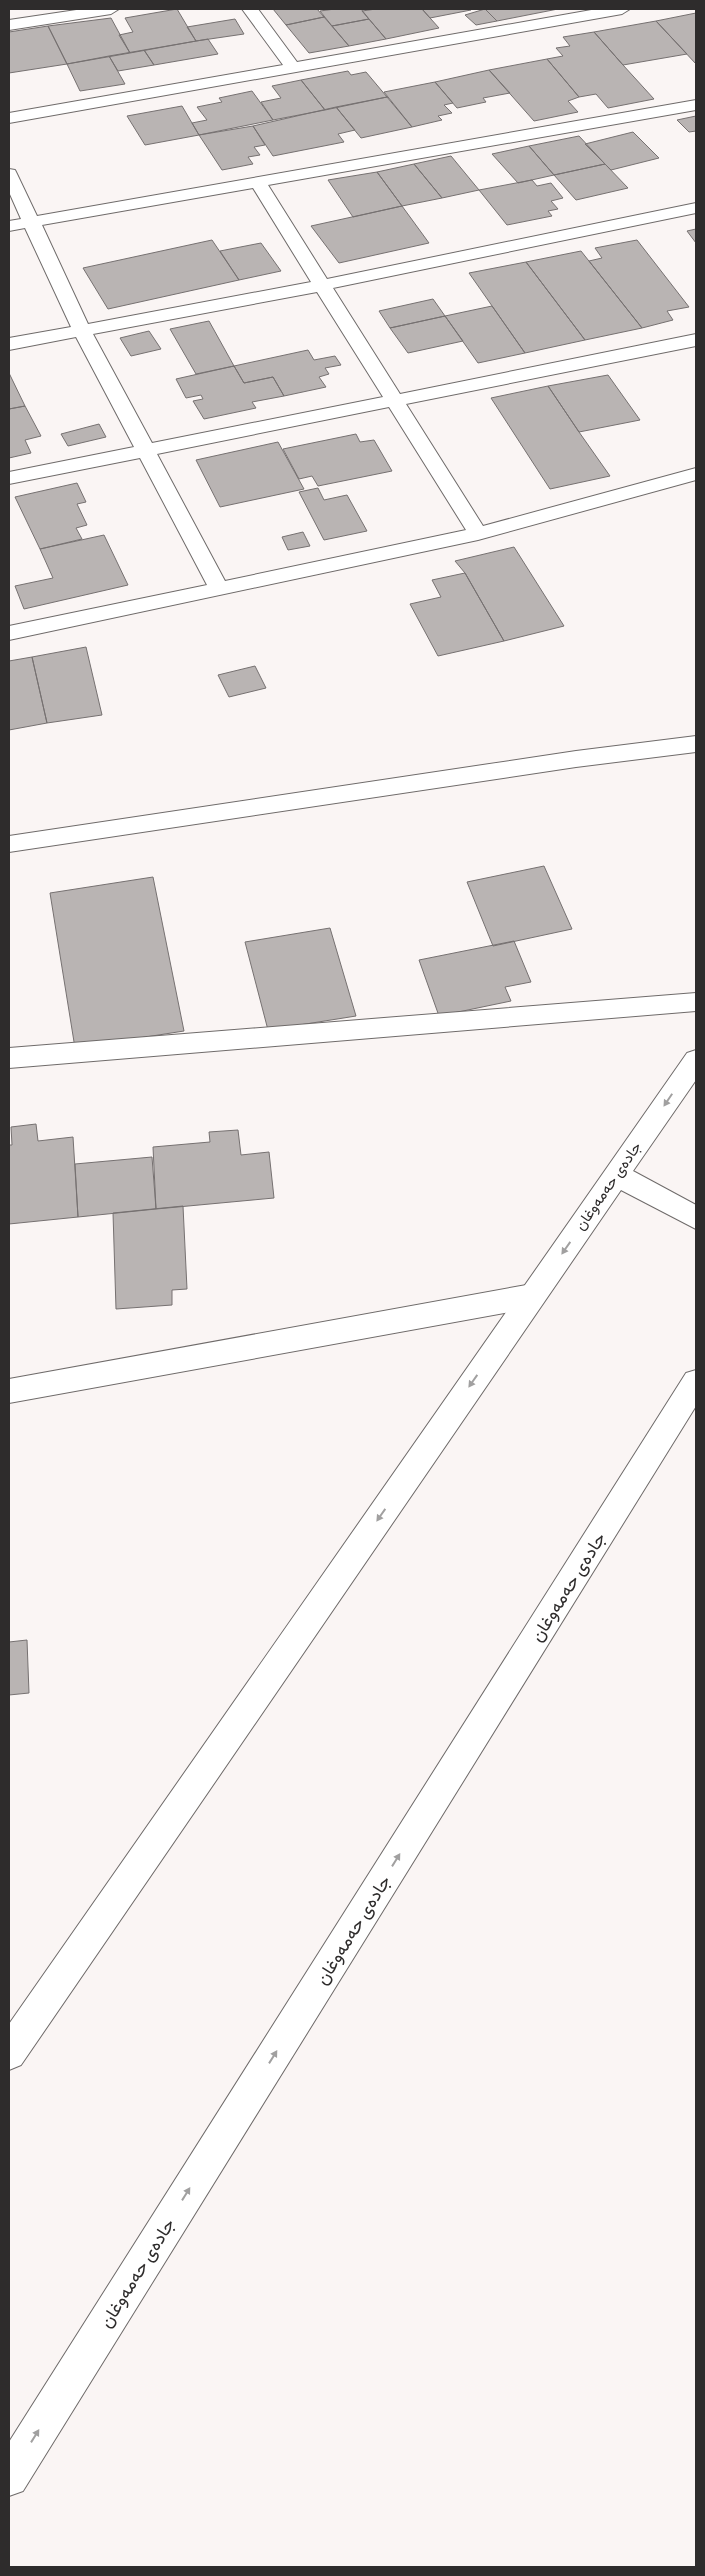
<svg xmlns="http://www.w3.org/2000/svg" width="705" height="2576" viewBox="0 0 705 2576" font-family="Commissioner,Vazirmatn,sans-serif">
	<rect width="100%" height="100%" fill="#faf5f4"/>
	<path fill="#b9b4b3" stroke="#767171" d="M177,9L196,41L130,53L119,35L133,32L125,18Z
		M273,9H317L324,17L286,25Z
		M335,9H361L369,19L332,26L320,11Z
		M376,9H422L439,28L386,39L362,11Z
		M422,9H469L471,10L430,18Z
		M485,9H558L497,21Z
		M485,9L497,21L476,25L465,15Z
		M696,13V64L656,21Z
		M324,17L349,46L309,53L286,25Z
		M111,18L130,53L67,64L48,26Z
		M235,19L244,34L196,41L187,27Z
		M369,19L386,39L349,46L332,26Z
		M656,21L687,54L623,65L594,32Z
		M48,26L67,64L9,73V32Z
		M594,32L623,65L654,99L608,108L596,94L579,97L547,59L563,56L556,48L570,46L563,37Z
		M208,39L218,54L154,65L144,50Z
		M144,50L154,65L118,71L109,56Z
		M109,56L125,84L80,91L67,64Z
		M547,59L579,97L568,101L578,112L534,121L489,70Z
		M489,70L510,93L483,98L486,102L457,108L435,82Z
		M348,71L351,75L366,72L387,97L325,110L301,80Z
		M301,80L325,110L273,120L261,102L281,98L272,86Z
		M435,82L453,103L444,105L452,113L438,116L442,120L412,127L384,92Z
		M252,91L273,120L199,135L192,123L207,120L197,107L222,102L219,98Z
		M387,97L412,127L361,138L336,107Z
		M182,106L199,135L145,145L127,116Z
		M336,107L355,130L338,134L344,142L273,156L253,126Z
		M696,116V131L689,132L677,120Z
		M253,126L265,145L254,147L260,155L248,157L253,164L222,170L199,135Z
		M633,132L659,158L611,170L585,144Z
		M579,136L605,164L554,175L529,146Z
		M529,146L554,175L518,183L492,154Z
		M451,156L479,190L442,198L414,164Z
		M414,164L442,198L402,206L377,172Z
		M605,164L628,188L576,200L554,175Z
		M377,172L402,206L353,217L328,180Z
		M532,180L537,186L551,183L563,198L551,201L558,209L548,211L552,216L507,225L479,190Z
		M402,206L429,243L339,263L311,226Z
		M696,229V243L687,231Z
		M212,240L239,280L108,309L83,268Z
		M637,240L689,307L667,311L673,320L642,328L589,261L602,258L595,248Z
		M261,243L281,271L239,280L220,251Z
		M581,251L642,328L585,340L526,262Z
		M526,262L585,340L525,353L469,273Z
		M433,299L445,316L390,328L379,311Z
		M492,306L525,353L478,363L445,316Z
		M445,316L463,341L408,353L390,328Z
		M209,321L234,366L196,374L170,329Z
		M149,331L161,349L131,356L120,338Z
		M308,350L314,360L335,356L341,365L325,368L329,374L319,377L326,387L284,396L273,377L244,383L234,366Z
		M234,366L244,383L273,377L284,396L252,402L256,408L204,419L193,401L203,399L201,395L186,398L176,379Z
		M9,373L25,406L9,409Z
		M608,375L640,420L579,432L548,386Z
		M548,386L579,432L610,476L550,489L491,398Z
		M25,406L41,436L25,440L31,453L9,458V409Z
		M99,424L106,437L68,446L61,434Z
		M356,434L360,442L374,440L392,471L318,486L312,476L299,479L283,449Z
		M278,442L304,489L220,507L196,460Z
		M77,483L86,502L77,504L87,525L76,528L82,539L40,549L15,497Z
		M318,488L324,500L347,495L367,531L324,540L299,492Z
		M303,532L310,546L288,550L282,537Z
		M104,535L128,585L24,609L15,586L53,578L40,549Z
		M514,547L564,626L504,641L465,573L455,561Z
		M465,573L504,641L438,656L410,604L441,597L432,580Z
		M86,647L102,715L47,723L32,657Z
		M32,657L47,723L9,730V661Z
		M255,666L266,688L229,697L218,675Z
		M544,866L572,929L493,946L467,882Z
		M153,877L184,1031L75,1048L50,893Z
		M330,928L356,1016L268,1030L245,942Z
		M514,941L531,982L505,987L511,1001L439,1016L419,960Z
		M36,1124L38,1141L73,1137L78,1217L9,1224V1145H12L11,1127Z
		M238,1130L241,1155L269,1152L274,1198L156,1209L153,1147L210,1142L209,1132Z
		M152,1157L156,1209L78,1217L75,1164Z
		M183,1206L187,1289L172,1290V1305L116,1309L113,1213Z
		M27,1640L29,1693L9,1695V1642Z"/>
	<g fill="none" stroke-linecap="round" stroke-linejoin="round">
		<defs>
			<path id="minor" d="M83,9H119L111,14L9,30V20Z
				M242,9H258L297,62L597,9H630L622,14L9,123V113L283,65Z
				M696,100V110L268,185L327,279L696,203V213L333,288L400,394L696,334V346L406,404L483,526L696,468V480L478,540L9,640V626L207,585L140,458L9,484V472L134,447L76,337L9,350V338L71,327L25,228L9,231V221L21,219L9,192V169L15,170L17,174L37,216ZM253,188L311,282L88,324L42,225ZM317,292L383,397L152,443L93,334ZM389,407L466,530L225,581L157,454Z
				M696,736V752L576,767L9,852V836L576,751Z
				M696,993V1011L9,1068V1048Z
				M532,1284L542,1288L546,1296L542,1304L532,1308L9,1403V1379Z"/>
			<path id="primary" d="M696,1050V1080L633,1171L696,1205V1229L621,1190L21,2065L9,2070V2024L687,1053Z
				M696,1370V1406L23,2491L9,2496V2442L686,1373Z"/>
		</defs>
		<use href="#minor" stroke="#6f6b6a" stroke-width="2"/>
		<use href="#primary" stroke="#6f6b6a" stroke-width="2"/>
		<use href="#minor" fill="#fff" fill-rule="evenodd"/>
		<use href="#primary" fill="#fff" fill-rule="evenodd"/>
	</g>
	<defs><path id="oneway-solid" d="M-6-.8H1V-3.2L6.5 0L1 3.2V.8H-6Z" transform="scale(1.25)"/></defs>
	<g fill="#a1a0a0">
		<use href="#oneway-solid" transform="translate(668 1100) rotate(124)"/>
		<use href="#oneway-solid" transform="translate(566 1248) rotate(125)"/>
		<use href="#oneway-solid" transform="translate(473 1381) rotate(125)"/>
		<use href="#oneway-solid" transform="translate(381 1515) rotate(125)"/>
		<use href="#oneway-solid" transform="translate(396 1860) rotate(-58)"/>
		<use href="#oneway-solid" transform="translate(273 2057) rotate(-58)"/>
		<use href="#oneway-solid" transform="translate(186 2194) rotate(-58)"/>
		<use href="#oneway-solid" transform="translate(35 2436) rotate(-58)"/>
	</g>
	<g text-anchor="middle" stroke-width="4" stroke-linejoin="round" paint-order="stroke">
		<g font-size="15" fill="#2e2c2c" stroke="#fff">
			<text transform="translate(608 1186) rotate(-55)" y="5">جادەی حەمەوغان</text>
		</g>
		<g font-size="18" fill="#2e2c2c" stroke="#fff">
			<text transform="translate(568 1587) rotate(-58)" y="6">جادەی حەمەوغان</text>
			<text transform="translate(353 1930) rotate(-58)" y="6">جادەی حەمەوغان</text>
			<text transform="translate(137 2273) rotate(-58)" y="6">جادەی حەمەوغان</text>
		</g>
	</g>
	<rect width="705" height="2576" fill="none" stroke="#2e2c2c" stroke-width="20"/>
</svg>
